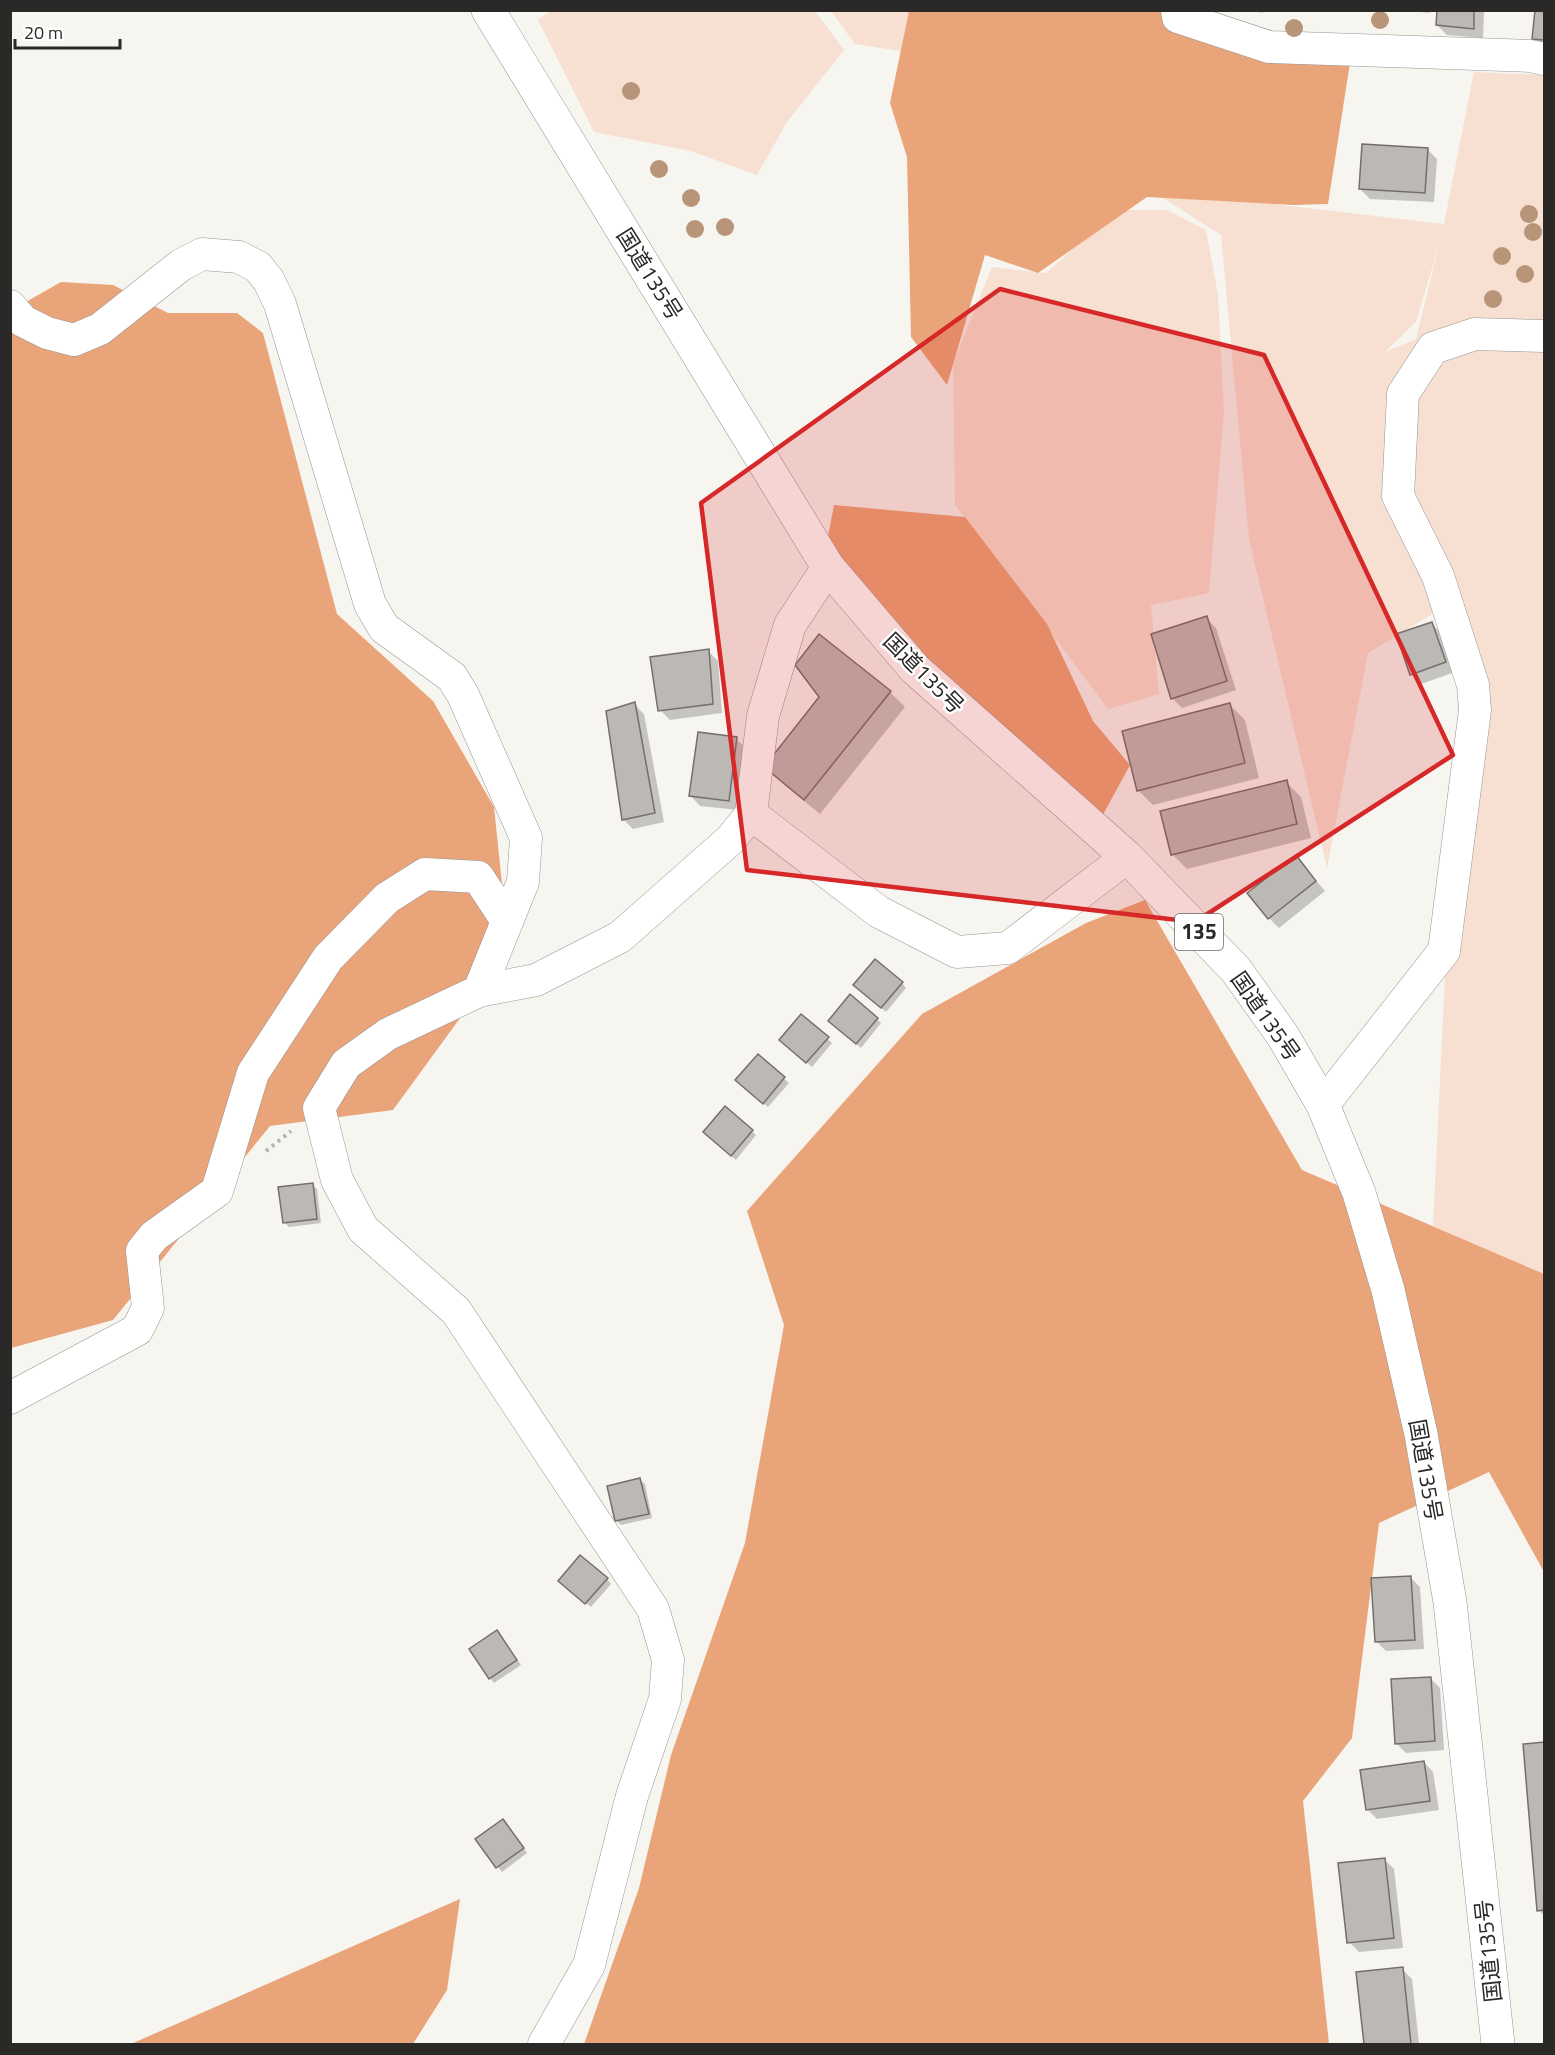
<svg xmlns="http://www.w3.org/2000/svg" width="1555" height="2055" viewBox="0 0 1555 2055" font-family="'Titillium Web','Noto Sans JP',sans-serif">
	<rect width="100%" height="100%" fill="#f7f5f0"/>
	<path fill="#f7dfd1" fill-rule="evenodd" d="M551,11H815L844,50L787,122L757,175L691,151L594,132L538,20Z
		M831,11H909L901,51L855,44Z
		M1474,72L1544,75V1274L1433,1226L1447,935L1473,721L1439,610L1368,653L1327,868L1249,539L1221,235L1151,190L1444,224ZM1439,245L1416,339L1385,352L1416,322Z
		M1117,210H1167L1206,230L1218,295L1224,413L1209,593L1151,605L1159,694L1108,709L955,505L953,364L992,267L1046,273Z"/>
	<path fill="#eaa479" d="M909,11H1191L1352,50L1328,204L1293,205L1147,197L1038,273L985,255L947,385L911,337L907,157L890,103Z
		M61,282L113,285L168,313H237L263,333L337,614L433,701L494,807L509,951L393,1110L270,1126L113,1320L11,1348L10,311Z
		M834,505L965,517L1047,624L1093,721L1130,765L1099,822L822,568Z
		M1145,900L1302,1170L1544,1274V1572L1489,1472L1379,1523L1352,1738L1303,1801L1329,2044H584L639,1888L671,1755L745,1543L784,1325L747,1211L922,1014L1086,923Z
		M460,1899L447,1990L413,2044H131Z"/>
	<path fill="#0003" d="M1248,10H1263V13Z
		M1401,10H1430V13Z
		M1439,10H1484L1483,38L1447,35L1437,25Z
		M1537,10H1544V50L1533,38Z
		M1427,149L1437,159L1434,202L1370,199L1360,189Z
		M1206,618L1216,628L1236,690L1182,708L1172,698Z
		M1431,623L1441,633L1455,672L1421,684L1411,674Z
		M820,636L890,692L905,707L820,814L781,782L766,767L821,697Z
		M708,651L718,661L722,713L670,720L660,710Z
		M634,704L644,714L664,822L633,829L623,819Z
		M1230,705L1245,720L1259,778L1153,805L1138,790Z
		M736,739L746,748L738,810L700,806L691,796Z
		M1286,782L1301,797L1311,838L1187,869L1172,854Z
		M1296,857L1325,891L1279,928L1269,918Z
		M902,983L906,988L886,1012L859,989Z
		M802,1016L832,1043L812,1067L785,1044Z
		M877,1019L881,1023L861,1048L835,1025Z
		M758,1056L789,1083L768,1107L742,1085Z
		M752,1131L756,1135L736,1160L709,1137Z
		M312,1184L317,1189L321,1223L289,1227L285,1223Z
		M640,1480L645,1484L652,1518L621,1525L616,1520Z
		M1410,1577L1420,1587L1424,1649L1386,1651L1376,1641Z
		M607,1579L611,1584L591,1607L564,1585Z
		M497,1632L521,1665L494,1683L490,1678Z
		M1430,1678L1440,1688L1444,1750L1406,1753L1396,1743Z
		M1544,1743V1916L1539,1910L1525,1745Z
		M1424,1762L1433,1772L1439,1810L1377,1819L1367,1809Z
		M507,1825L527,1853L502,1872L477,1840Z
		M1384,1859L1394,1869L1403,1948L1359,1952L1349,1942Z
		M1402,1969L1412,1979L1419,2044H1366L1358,1974Z"/>
	<path fill="#bcb8b3" stroke="#736f6b" stroke-width="1.5" d="M1437,10H1474V29L1436,25Z
		M1535,10H1544V40L1532,39Z
		M1362,144L1428,148L1425,193L1359,189Z
		M1207,616L1227,681L1171,699L1151,634Z
		M1432,622L1446,662L1410,675L1396,634Z
		M819,634L891,691L804,800L764,767L819,697L795,665Z
		M709,649L713,704L658,711L650,657Z
		M635,702L655,813L622,820L606,711Z
		M1230,703L1245,763L1137,791L1122,731Z
		M698,732L737,737L729,801L689,796Z
		M1287,780L1297,824L1171,855L1160,811Z
		M1296,855L1316,881L1268,919L1247,893Z
		M875,959L903,982L881,1008L853,985Z
		M850,994L878,1018L856,1044L828,1021Z
		M801,1014L829,1037L806,1063L779,1040Z
		M758,1054L785,1077L763,1104L735,1080Z
		M725,1106L753,1130L731,1156L703,1132Z
		M313,1183L317,1219L283,1223L278,1187Z
		M640,1478L649,1514L615,1521L607,1486Z
		M580,1555L608,1578L585,1604L558,1581Z
		M1411,1576L1415,1640L1375,1642L1371,1578Z
		M497,1630L517,1660L489,1679L469,1649Z
		M1431,1677L1435,1741L1395,1744L1391,1679Z
		M1544,1742V1910L1537,1911L1523,1744Z
		M1424,1761L1430,1801L1366,1810L1360,1770Z
		M503,1819L524,1848L496,1868L475,1839Z
		M1385,1858L1394,1938L1347,1943L1338,1863Z
		M1403,1967L1411,2044H1364L1356,1972Z"/>
	<g fill="none" stroke-linecap="round" stroke-linejoin="round">
		<defs>
			<path id="minor" d="M1177,10L1178,17L1269,47L1530,56L1544,59
				M10,306L23,321L47,333L74,340L100,329L181,265L202,254L239,257L258,267L269,281L280,304L370,604L384,628L452,677L463,695L526,838L523,882L479,991
				M751,814L879,912L957,952L1008,948L1127,857
				M1323,1105L1444,951L1475,710L1473,685L1438,576L1398,496L1403,394L1433,348L1475,334L1544,336
				M10,1398L137,1330L148,1308L142,1251L154,1236L217,1191L253,1073L328,958L387,898L425,874L478,877L507,921
				M544,2044L589,1965L632,1796L665,1699L668,1660L653,1609L456,1311L363,1229L337,1180L319,1108L346,1064L388,1034L479,991L536,980L620,937L731,839L751,814L763,716L790,625L828,567"/>
			<path id="trunk" d="M488,10L828,567L915,669L1127,857L1236,970L1283,1036L1323,1105L1359,1193L1388,1290L1421,1434L1450,1602L1498,2044"/>
		</defs>
		<use href="#minor" stroke="#979590" stroke-width="33"/>
		<use href="#trunk" stroke="#979590" stroke-width="34"/>
		<path stroke="#b4b3af" stroke-width="4" stroke-dasharray="3 4.5" stroke-linecap="butt" d="M266,1151L291,1131"/>
		<use href="#minor" stroke="#fff" stroke-width="32"/>
		<use href="#trunk" stroke="#fff" stroke-width="33"/>
	</g>
	<g fill="#b89478">
		<circle cx="1380" cy="20" r="9"/>
		<circle cx="1294" cy="28" r="9"/>
		<circle cx="631" cy="91" r="9"/>
		<circle cx="659" cy="169" r="9"/>
		<circle cx="691" cy="198" r="9"/>
		<circle cx="1529" cy="214" r="9"/>
		<circle cx="725" cy="227" r="9"/>
		<circle cx="695" cy="229" r="9"/>
		<circle cx="1533" cy="232" r="9"/>
		<circle cx="1502" cy="256" r="9"/>
		<circle cx="1525" cy="274" r="9"/>
		<circle cx="1493" cy="299" r="9"/>
	</g>
	<path fill="#d62828" fill-opacity="0.2" stroke="#d62828" stroke-width="4.5" stroke-linejoin="round" d="M1000,289L1264,355L1453,755L1195,922L747,870L701,503Z"/>
	<g text-anchor="middle" stroke-width="5" stroke-linejoin="round" paint-order="stroke">
		<rect fill="#fff" stroke="#6a6968" stroke-width="1.5" x="1175" y="914" width="48" height="36" rx="4.5"/>
		<g font-size="21" font-weight="bold" fill="#2a2927">
			<text x="1199" y="939">135</text>
		</g>
		<g font-size="22" fill="#2a2927" stroke="#fff">
			<text transform="translate(650 274) rotate(58)" y="8">国道135号</text>
			<text transform="translate(924 673) rotate(45)" y="8">国道135号</text>
			<text transform="translate(1266 1016) rotate(55)" y="8">国道135号</text>
			<text transform="translate(1426 1470) rotate(80)" y="8">国道135号</text>
			<text transform="translate(1488 1951) rotate(-96)" y="8">国道135号</text>
		</g>
	</g>
	<rect width="1555" height="2055" fill="none" stroke="#2a2927" stroke-width="24"/>
	<path d="M15 39v9h105v-9" fill="none" stroke="#2a2927" stroke-width="3"/>
	<text x="24" y="39" font-size="18" fill="#2a2927" stroke="#ffffff" stroke-width="4.5" paint-order="stroke">20 m</text>
</svg>
